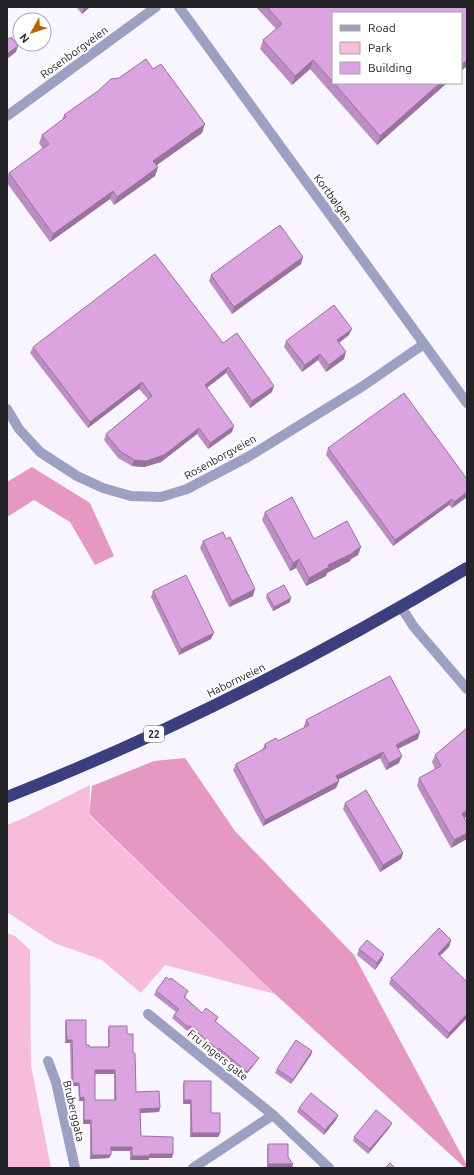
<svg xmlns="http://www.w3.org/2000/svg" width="474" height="1175" viewBox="0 0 474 1175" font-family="Ubuntu,sans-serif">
	<rect width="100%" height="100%" fill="#f8f5fe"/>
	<path fill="#f7bcdb" d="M90,785L89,815L275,994L165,965L141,993L102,960L54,943L7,912V825L24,818Z
		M7,933L15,936L30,950L31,1066L51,1168H7Z"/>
	<path fill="#e599c2" d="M32,467L90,503L114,556L95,565L70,522L34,500L7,517V482Z
		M185,758L235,831L354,955L467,1165V1168H465L275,994L89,814L92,786L154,761Z"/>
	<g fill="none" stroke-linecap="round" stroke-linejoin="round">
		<path stroke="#9ca1c1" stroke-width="10" d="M179,7L467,403
			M7,116L156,7
			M7,409L19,429L40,452L77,476L103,488L131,496L161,497L187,489L248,457L363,386L424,344
			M401,607L414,627L467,689
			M148,1014L273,1115L329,1168
			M48,1061L56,1082L75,1168
			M193,1168L273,1115"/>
		<path stroke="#3b3f7e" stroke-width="12" d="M7,797C167,734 320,656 467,568"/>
	</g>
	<path fill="#bc8dc2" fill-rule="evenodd" d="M76,7H90L82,14Z
		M256,7H467V66L461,71V13H333V83H447L377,145L310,69L292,85L260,49L263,40L276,29Z
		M153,69L202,133L156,165L158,167L155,176L114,205L110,199L50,242L7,183V178L9,173L43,149L39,143L42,135L62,120L64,115L119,78Z
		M303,257L301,264L232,314L209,281L211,275Z
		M349,335L339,343L344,359L326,372L318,360L302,372L284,347L286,341Z
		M223,343L272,392L250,408L226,373L207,388L232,432L208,449L197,434L161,462L144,467L132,466L118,458L104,440L106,434L148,399L139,389L88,428L30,353L33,347Z
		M328,448L467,479V497L452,508L449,505L393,546L326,455Z
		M265,512L314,539L358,555L351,559L350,561L327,573L326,576L306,586L296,568L290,571L262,520Z
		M203,541L253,596L229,607L200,548Z
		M153,591L211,639L179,655L151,597Z
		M267,594L290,602L273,611L266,598Z
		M306,720L418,739L398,749L399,763L386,770L380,758L338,780L339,781L336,788L263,826L233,770L236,764L262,750L265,744L278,741L304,728V726Z
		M467,728V816L464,818L451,848L417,786L419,778L435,769L432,762L435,755Z
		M345,803L403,853L401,859L380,872L343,809Z
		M451,940L449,947L440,956L467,982V1018L447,1039L389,984L391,978Z
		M359,949L382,960L375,970L357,955Z
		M156,991L187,995L185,997L202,1013L218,1017L216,1022L257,1061L245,1076L217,1051L216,1053L188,1030L187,1031L172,1018L176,1012L154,995Z
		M66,1020L86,1045L89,1047H108V1030L109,1026L127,1034L133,1053L136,1092L160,1108L159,1112L140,1113L141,1136L172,1158H149V1160H130V1151H111L109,1158L90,1159V1124H83V1101H79L78,1086H71L70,1043H65V1024ZM95,1074H114V1100H95Z
		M312,1051L311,1055L291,1084L275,1073L277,1069Z
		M184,1081L211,1113L220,1133L218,1137H190V1104H183V1085Z
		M299,1108L338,1115L336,1120L324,1135L297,1112Z
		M390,1127L368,1154L353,1141L354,1137Z
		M268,1144L288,1157L293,1164L292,1168H267V1149Z"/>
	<path fill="#99739e" d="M84,7H90L82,14Z
		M18,46L16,52L7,59V54Z
		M313,60L310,69L292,85L295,76Z
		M467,60V66L461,71V65Z
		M440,83H447L377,145L380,136Z
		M205,124L202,133L150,170L153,161Z
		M158,167L155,176L114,205L117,197Z
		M113,191L110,199L50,242L53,234Z
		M303,257L301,264L232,314L234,307Z
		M352,329L349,335L334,346L337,340Z
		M346,352L344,359L326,372L329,365Z
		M320,354L318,360L302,372L305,365Z
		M228,367L226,373L202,391L205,385Z
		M142,382L139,389L88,428L90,422Z
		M274,386L272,392L250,408L252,401Z
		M234,426L232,432L208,449L210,443Z
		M199,428L197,434L161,462L144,467L132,466L134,460Z
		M467,492V497L452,508L454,502Z
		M452,499L449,505L393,546L395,540Z
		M361,547L358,555L351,559L350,561L327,573L326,576L306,586L309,578L328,565Z
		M299,559L296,568L290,571L293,563Z
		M255,589L253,596L229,607L232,601Z
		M291,598L290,602L273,611L274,607Z
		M214,633L211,639L179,655L181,649Z
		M420,732L418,739L393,751L396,745Z
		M383,752L380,758L334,782L336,776Z
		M402,756L399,763L386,770L389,763Z
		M339,781L336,788L263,826L265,820Z
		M467,810V816L460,822L462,814Z
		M467,833V839L451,848L454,840Z
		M403,853L401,859L380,872L383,865Z
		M451,940L449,947L435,960L438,954Z
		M384,954L382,960L375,970L377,963Z
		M467,1014V1018L447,1039L449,1033Z
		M67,1040H72L70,1043H65Z
		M312,1051L311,1055L291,1084L293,1080Z
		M259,1058L257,1061L245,1076L247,1072Z
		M95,1070H115L114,1074H93Z
		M73,1083H79L78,1086H71Z
		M84,1097L83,1101H79L80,1098Z
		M184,1100H191L190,1104H183Z
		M160,1108L159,1112L138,1113L140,1109Z
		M338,1115L336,1120L324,1135L325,1130Z
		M84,1120H91L90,1124H83Z
		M392,1123L390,1127L368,1154L370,1149Z
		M192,1133H220L218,1137H190Z
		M111,1147H132L130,1151H109Z
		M150,1154H173L172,1158H149V1160H130L132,1156Z
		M92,1155H111L109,1158L90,1159Z
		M268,1164H293L292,1168H267Z"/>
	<path fill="#dba4e1" stroke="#99739e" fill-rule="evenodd" d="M267,7H467V60L461,65V13H333V82L313,60L295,76L263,40L282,24Z
		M11,37L18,46L7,54V40Z
		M146,59L153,69L161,64L205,124L153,161L158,167L117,197L113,191L53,234L9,173L49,144L42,135L66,117L64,115L98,91L111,79L119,78Z
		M334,83H440L380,136Z
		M280,225L303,257L234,307L211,275Z
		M155,254L223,343L237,333L274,386L252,401L228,367L205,385L234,426L210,443L199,428L164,455L146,461L134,460L120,451L106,434L152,396L142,382L90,422L33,347Z
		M334,305L352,329L337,340L346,352L329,365L320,354L305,365L286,341Z
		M404,393L467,479V492L454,502L452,499L395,540L328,448Z
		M292,497L314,539L347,521L361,547L353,552V553L328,565L329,567L309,578L299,559L293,563L265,512Z
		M223,532L226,539L230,537L255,589L232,601L203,541Z
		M186,575L214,633L181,649L153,591Z
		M284,585L291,598L274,607L267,594Z
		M390,676L420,732L396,745L402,756L389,763L383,752L336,776L339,781L265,820L236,764L266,748L265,744L276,738L278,741L309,725L306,720Z
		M467,728V810L462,814L467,823V833L454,840L419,778L441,766L435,755Z
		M366,790L403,853L383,865L345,803Z
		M439,928L451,940L438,954L467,982V1014L449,1033L391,978Z
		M367,940L384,954L377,963L359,949Z
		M166,977L170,980L171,978L188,991L184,997L202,1013L206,1008L218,1017L215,1021L259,1058L247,1072L219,1048L217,1049L190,1026L188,1027L174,1015L179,1009L156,991Z
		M66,1020H86V1045H89V1047H109V1026H127V1034H133V1053H135L136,1092L159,1091L160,1108L140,1109L141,1136L173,1137V1154H150V1156H132V1147H111V1155H92L91,1120H84V1097L80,1098L79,1083H73L72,1040H67ZM95,1070H115L116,1100H95Z
		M296,1040L312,1051L293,1080L277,1069Z
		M184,1081H211V1113H220V1133H192L191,1100H184Z
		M311,1093L338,1115L325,1130L299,1108Z
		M376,1110L392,1123L370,1149L354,1137Z
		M268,1144H288V1157L293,1164H268Z
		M390,1163L395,1168H385Z"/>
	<g text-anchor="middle" stroke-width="4" stroke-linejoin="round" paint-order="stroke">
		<rect fill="#fff" stroke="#656467" stroke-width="1" x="144" y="726" width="20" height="16" rx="3"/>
		<g font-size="10" font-weight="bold" fill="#232226">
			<text x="154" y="738">22</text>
		</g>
		<g font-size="11" fill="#232226" stroke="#fff">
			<text transform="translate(74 52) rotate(-36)" y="4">Rosenborgveien</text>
			<text transform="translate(333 198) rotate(54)" y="4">Kortbølgen</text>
			<text transform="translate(220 457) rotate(-29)" y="4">Rosenborgveien</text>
			<text transform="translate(236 680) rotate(-26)" y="4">Habornveien</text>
			<text transform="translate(218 1055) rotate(39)" y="4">Fru Ingers gate</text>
			<text transform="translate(74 1111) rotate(77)" y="4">Bruberggata</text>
		</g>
	</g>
	<rect width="474" height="1175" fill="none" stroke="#232226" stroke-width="16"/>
	<rect x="332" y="12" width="130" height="72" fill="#ffffff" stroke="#a7a7a8"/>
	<rect x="340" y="25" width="20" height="6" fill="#9ca1c1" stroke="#a7a7a8"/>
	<text x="368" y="32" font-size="12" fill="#232226">Road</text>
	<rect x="340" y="42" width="20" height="12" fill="#f7bcdb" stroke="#a7a7a8"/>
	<text x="368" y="52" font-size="12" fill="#232226">Park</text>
	<rect x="340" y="62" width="20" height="12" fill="#dba4e1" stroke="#a7a7a8"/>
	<text x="368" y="72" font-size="12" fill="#232226">Building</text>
	<g transform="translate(32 32) rotate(231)"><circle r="19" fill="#ffffff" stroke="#a7a7a8"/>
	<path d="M0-3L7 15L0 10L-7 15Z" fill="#bb6104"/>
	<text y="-6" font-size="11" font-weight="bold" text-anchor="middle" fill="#232226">N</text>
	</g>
</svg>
